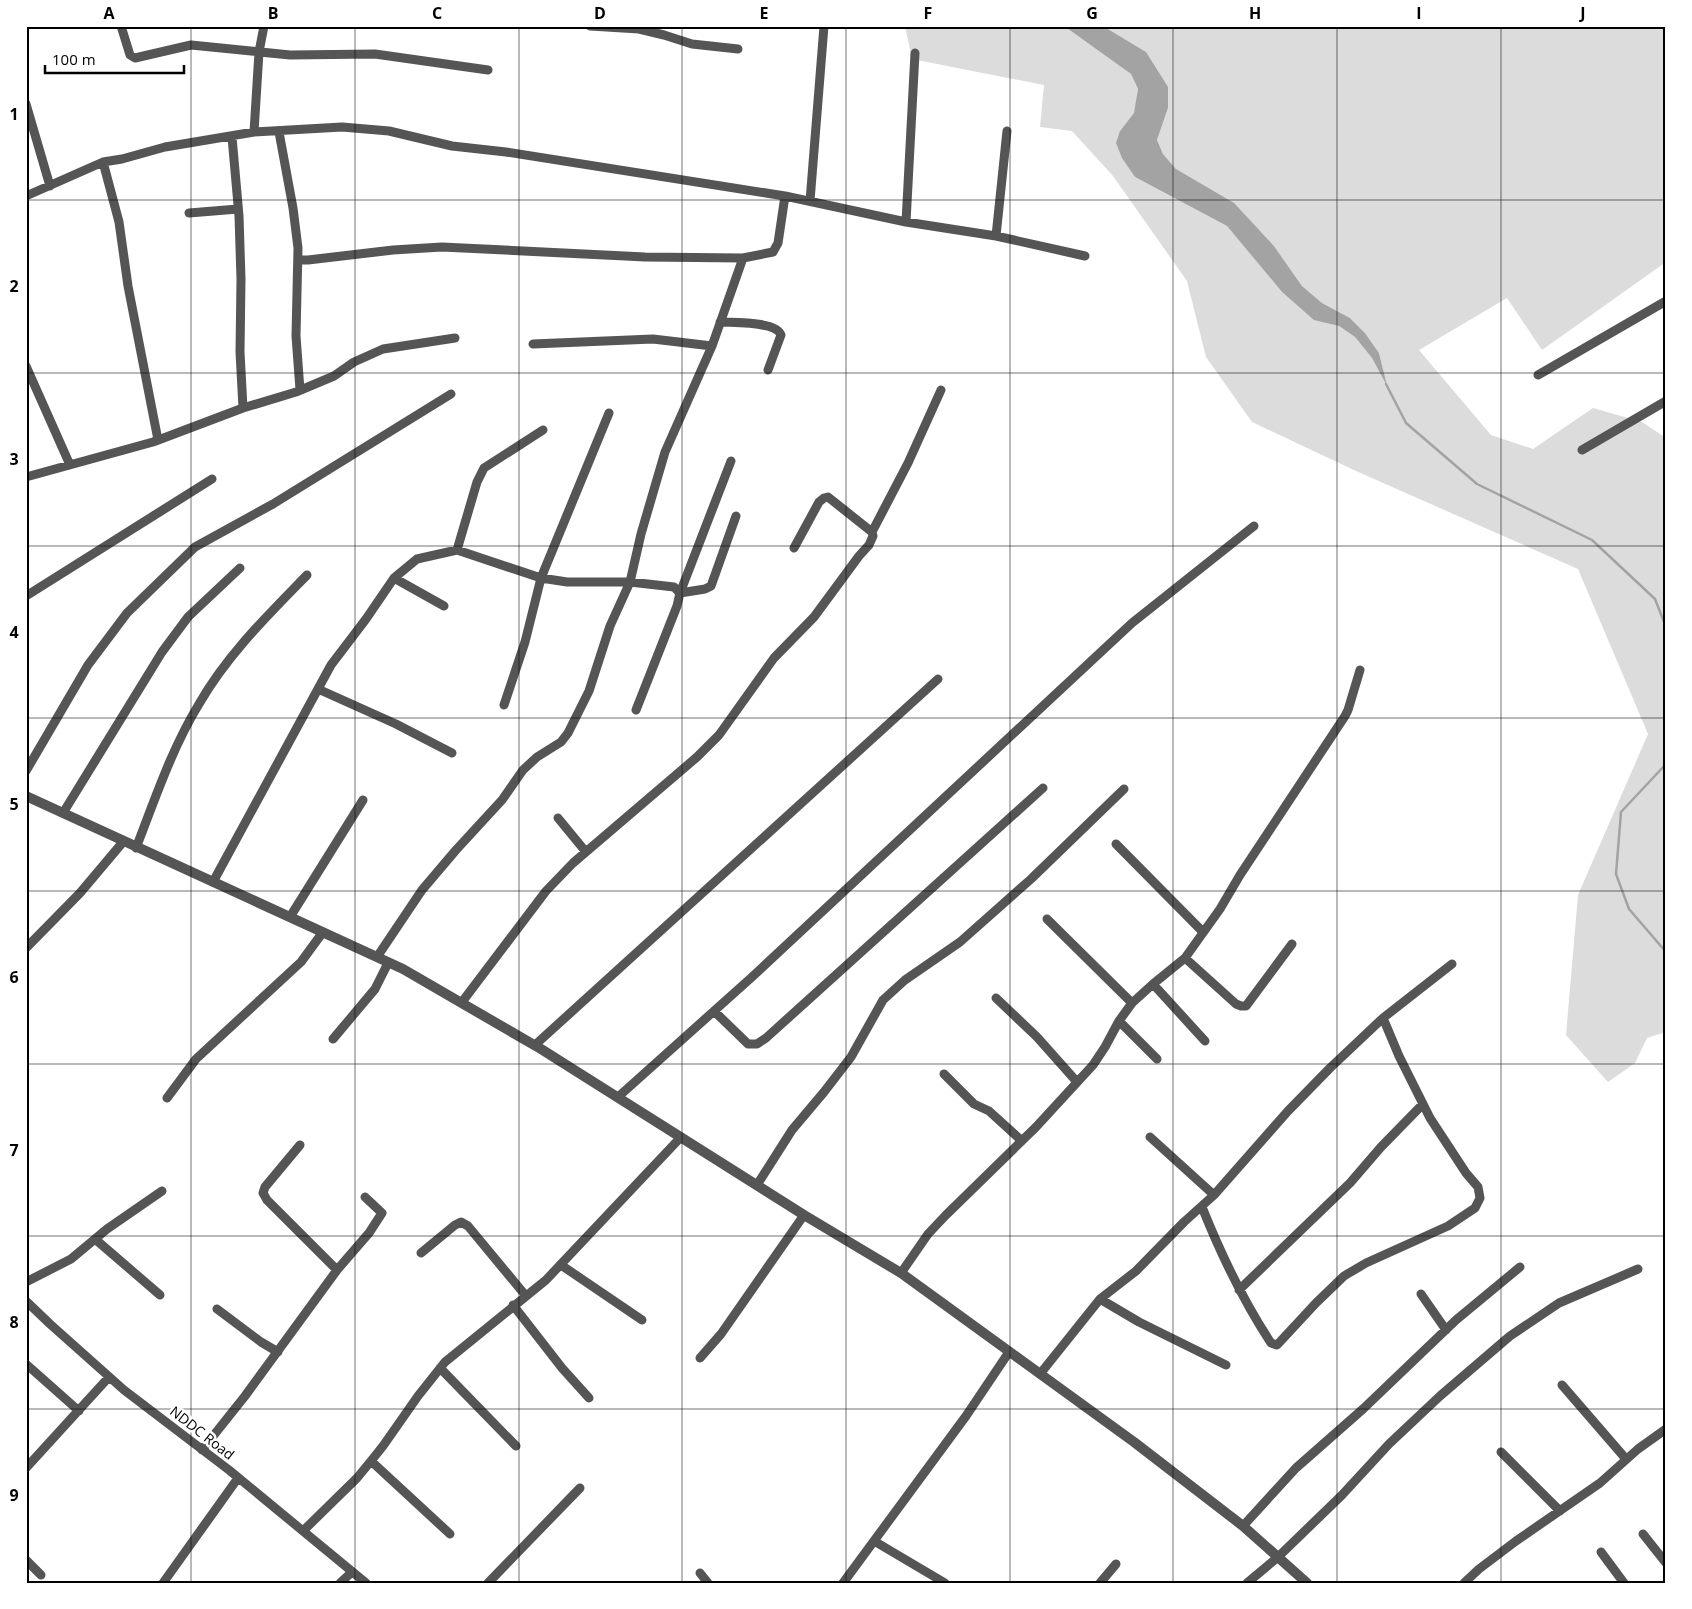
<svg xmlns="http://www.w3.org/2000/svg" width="1692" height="1609" viewBox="0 0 1692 1609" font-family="'Open Sans',sans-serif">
	<rect width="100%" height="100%" fill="#fff"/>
	<path fill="#dcdcdc" d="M905,26H1064L1131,74L1138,89L1135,113L1120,131L1135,177L1227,226L1282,292L1314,319L1339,326L1355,337L1372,358L1386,384L1379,353L1365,333L1350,318L1322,303L1302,286L1274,246L1261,232L1194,181L1176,169L1163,154L1157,140L1168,108L1146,52L1103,26H1666V262L1542,350L1507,298L1419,350L1491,435L1533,449L1593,408L1642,422L1666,438V1032L1647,1038L1635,1063L1608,1082L1566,1035L1578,895L1648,734L1578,569L1356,471L1252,422L1206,357L1187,281L1113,176L1072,131L1040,127L1044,85L912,59Z"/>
	<path fill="#a3a3a3" d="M1064,26H1103L1146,52L1168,87V108L1157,140L1163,154L1176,169L1234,203L1274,246L1302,286L1322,303L1350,318L1365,333L1379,353L1387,386L1372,358L1355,337L1339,326L1314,320L1282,292L1227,226L1135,177L1122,158L1116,143L1120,131L1134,113L1138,89L1131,74Z"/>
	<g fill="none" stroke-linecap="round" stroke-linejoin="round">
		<path stroke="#a3a3a3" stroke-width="2.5" d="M1386,384L1406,423L1477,484L1592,540L1655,599L1666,627
			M1666,764L1621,812L1616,874L1629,909L1666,952"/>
		<path stroke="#555" stroke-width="9" d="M121,26L130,55L135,58L191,45L290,55L375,54L488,70
			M590,26L639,29L664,35L692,44L738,49
			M26,104L50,186
			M254,132L259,52L264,26
			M279,132L293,208L298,248L296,336L300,390
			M232,137L239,216L241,279L240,352L243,408
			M103,162L119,222L128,286L158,440
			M26,196L103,162L122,159L165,147L254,132L342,127L389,131L452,146L506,152L785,196L906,222L996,236L1085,256
			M810,201L824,26
			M189,213L238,209
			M906,222L915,53
			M996,236L1007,131
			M299,260H308L393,250L442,247L645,257L743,258
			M720,322C734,323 776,321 781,335L768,370
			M533,344L653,339L712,346
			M26,366L70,465
			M1538,375L1666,301
			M1582,450L1666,401
			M731,461L680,593L705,589L711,586L736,516
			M26,477L153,442L243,408L296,392L334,376L354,362L383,349L455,338
			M872,532L908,463L941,390
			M457,550L477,482L484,468L543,430
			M394,578L444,606
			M26,596L212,479
			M318,689L396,724L452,753
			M504,705L525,642L541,578L609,413
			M26,771L88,665L127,613L195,547L273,504L451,394
			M63,813L162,652L188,617L240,568
			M558,818L586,852
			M1116,844L1203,932
			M136,848C155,799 172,748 199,704C227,655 268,615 307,575
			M213,882L331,665L366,619L394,578L417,559L457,550L541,578L567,582H630L674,587L680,593L677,606L636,710
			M290,917L363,800
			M1047,919L1132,1003
			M26,948L80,893L123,842
			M377,957L422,890L456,850L502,800L523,770L537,757L561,742L568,733L589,691L610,626L630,582L641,534L665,452L712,346L743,258L773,252L778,243L785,196
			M1185,958L1236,1004L1241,1006H1246L1292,944
			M1153,984L1205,1041
			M996,998L1037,1037L1077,1082
			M462,1002L546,891L573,863L697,757L719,735L774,658L814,617L859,556L869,545L873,536L872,532L828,497L824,498L819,502L794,548
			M714,1011L748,1044H757L766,1038L1043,788
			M1119,1021L1157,1059
			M333,1039L375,989L388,963
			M535,1045L938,679
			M944,1074L974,1104L989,1111L1022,1141
			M618,1097L752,977L1132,623L1254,526
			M167,1098L196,1059L301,962L323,932
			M1150,1137L1214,1195
			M300,1145L265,1187L263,1193L267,1200L337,1270
			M757,1185L792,1130L824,1092L851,1057L883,1000L905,980L960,942L1031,879L1124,789
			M1202,1207C1222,1257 1242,1299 1271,1343L1277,1345L1316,1303L1344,1276L1366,1263L1448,1226L1475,1208L1480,1198L1478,1187L1466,1173L1430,1118L1399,1056L1383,1018
			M95,1239L160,1295
			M421,1253L455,1225L461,1222L468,1226L526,1296
			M561,1265L642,1320
			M901,1273L928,1234L946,1215L1036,1127L1093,1065L1105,1047L1119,1021L1132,1003L1153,984L1185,958L1220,909L1240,875L1345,716L1348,710L1360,670
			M26,1282L71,1259L107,1229L162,1191
			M1239,1290L1350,1183L1381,1147L1423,1104
			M1421,1294L1446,1330
			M1100,1299L1139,1322L1226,1365
			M26,1301L50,1324L124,1390L229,1470L366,1583
			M513,1305L562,1368L589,1398
			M217,1309L261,1342L278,1352
			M700,1358L721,1334L804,1215
			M26,1364L79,1411
			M440,1368L516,1446
			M1040,1374L1100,1299L1136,1271L1184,1222L1214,1195L1288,1111L1330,1068L1383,1018L1452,964
			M1562,1385L1626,1459
			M202,1450L245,1396L337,1270L369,1233L382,1213L365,1197
			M1501,1452L1560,1511
			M371,1461L450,1534
			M26,1468L109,1377
			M1243,1526L1296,1468L1363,1409L1456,1320L1520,1267
			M303,1531L357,1478L371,1461L383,1446L418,1396L445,1362L546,1280L681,1137
			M1643,1534L1666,1563
			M874,1541L945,1583
			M1601,1552L1624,1583
			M26,1560L41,1575
			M700,1573L708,1583
			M163,1583L238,1478
			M340,1583L352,1572
			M488,1583L580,1488
			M843,1583L966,1416L1009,1352
			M1100,1583L1116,1564
			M1247,1583L1278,1557L1342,1495L1389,1444L1440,1396L1510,1336L1559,1303L1638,1269
			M1464,1583L1479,1569L1516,1541L1600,1483L1638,1449L1666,1429"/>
		<path stroke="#555" stroke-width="10" d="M26,796L403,969L541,1049L804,1215L901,1273L1134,1442L1243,1526L1307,1583"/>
	</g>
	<path fill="none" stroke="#000" stroke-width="1" stroke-opacity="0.55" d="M191,26V1583M355,26V1583M519,26V1583M682,26V1583M846,26V1583M1010,26V1583M1173,26V1583M1337,26V1583M1501,26V1583M26,200H1666M26,373H1666M26,546H1666M26,718H1666M26,891H1666M26,1064H1666M26,1236H1666M26,1409H1666"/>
	<g text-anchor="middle" stroke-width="5" stroke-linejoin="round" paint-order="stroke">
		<g font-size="14" fill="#000" stroke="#fff">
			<text transform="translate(202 1433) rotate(38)" y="5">NDDC Road</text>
		</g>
	</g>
	<rect width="1692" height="1609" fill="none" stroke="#ffffff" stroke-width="55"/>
	<path d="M45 65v8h139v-8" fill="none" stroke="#000000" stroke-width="2.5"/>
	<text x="52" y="65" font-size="15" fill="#000000" stroke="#ffffff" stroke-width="4" paint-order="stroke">100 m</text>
	<rect x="28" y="28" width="1636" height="1554" fill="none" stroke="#000" stroke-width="2"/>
	<g font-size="16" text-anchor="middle" font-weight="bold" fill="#000">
		<text x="109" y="19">A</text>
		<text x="273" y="19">B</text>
		<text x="437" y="19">C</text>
		<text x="600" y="19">D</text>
		<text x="764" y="19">E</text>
		<text x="928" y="19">F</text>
		<text x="1092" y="19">G</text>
		<text x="1255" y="19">H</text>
		<text x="1419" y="19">I</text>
		<text x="1583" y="19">J</text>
		<text x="14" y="120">1</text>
		<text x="14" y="292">2</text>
		<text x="14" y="465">3</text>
		<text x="14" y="638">4</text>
		<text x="14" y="810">5</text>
		<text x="14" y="983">6</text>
		<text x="14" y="1156">7</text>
		<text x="14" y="1328">8</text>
		<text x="14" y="1501">9</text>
	</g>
</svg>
